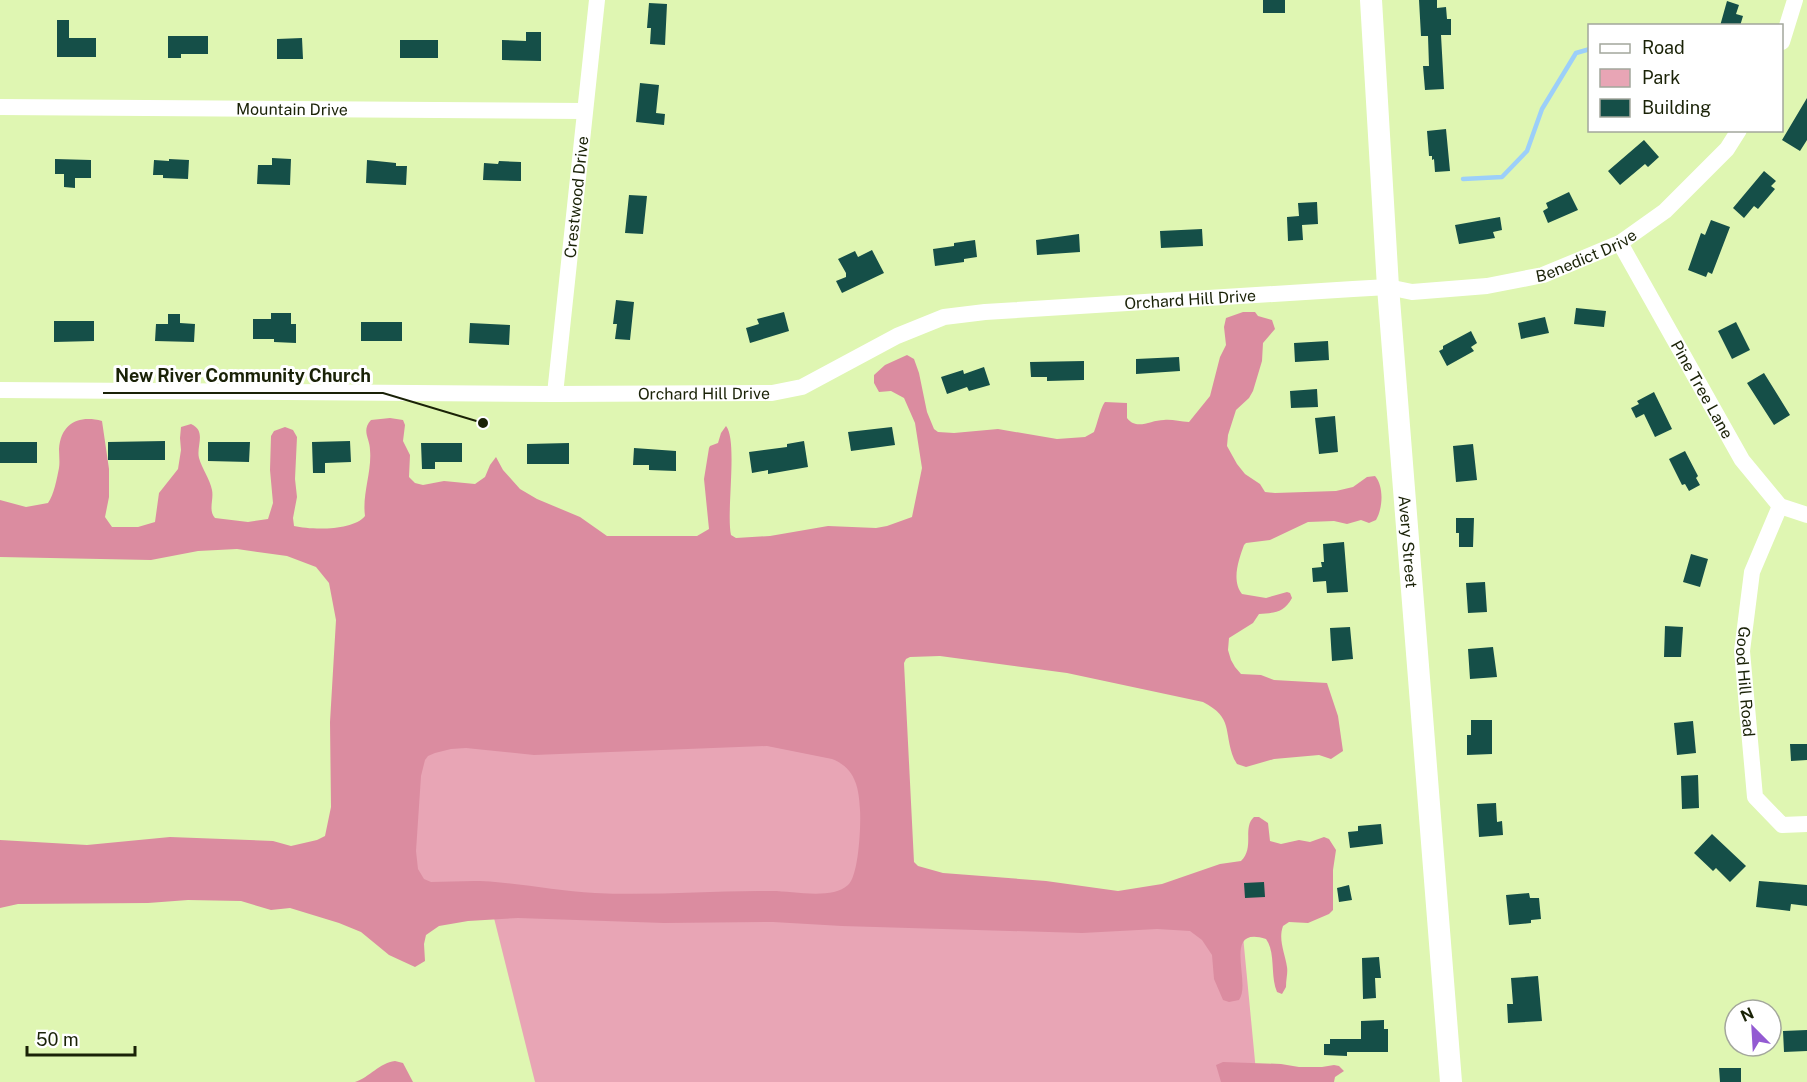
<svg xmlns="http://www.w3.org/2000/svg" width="1807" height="1082" viewBox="0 0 1807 1082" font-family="'Public Sans',sans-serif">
	<rect width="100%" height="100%" fill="#dff6b2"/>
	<path fill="#e8a5b5" d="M415,536L831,539L886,907L1241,915L1257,1082H535L490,902L409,901Z"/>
	<path fill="#db8ca0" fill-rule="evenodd" d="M1243,312H1255L1258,316L1272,320L1275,329L1263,343L1262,361L1253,391L1249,398L1236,410L1228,435L1227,446L1237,464L1245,474L1260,484L1265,492L1275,493L1336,491L1353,487L1367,477L1375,476C1384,486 1383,508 1376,520L1369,523L1361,520L1347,524L1334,521L1308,522L1270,540L1246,543L1244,545C1239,559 1231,580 1242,594L1266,598L1287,592L1290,593L1292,598C1284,613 1274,613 1259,614L1253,623L1229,638L1228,650L1231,660L1235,667L1241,674L1261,675L1274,680L1327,683L1338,716L1343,751L1331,759L1319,755L1274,759L1246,767L1237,764L1234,759C1223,731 1234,718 1203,702L1067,673L940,656L910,657L906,659L904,663L914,862L918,866L943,873L1046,881L1118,891L1162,884L1220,864L1241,861C1255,847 1242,828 1254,817H1259L1268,823L1270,841L1281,844L1299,840L1310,842L1324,837L1329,839L1336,850L1333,870V910L1329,914L1308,923L1289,922L1283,926C1278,940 1285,953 1287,967C1288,973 1286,979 1286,987L1282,994L1277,992C1270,976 1276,953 1266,939C1221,925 1252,983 1239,1000L1229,1002L1223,1000L1214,979L1212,955L1202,940L1190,931L1157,929L1082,933L842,926L773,922L664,923L518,918L468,921L439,926L426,935L424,944L425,961L415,967L389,955L361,932L339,923L290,908L271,910L241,901L188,900L148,903L18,904L0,908V840L87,845L170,837L273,841L291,846L317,840L325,836L331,807L330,722L336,620L329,583L316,567L287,556L237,549L198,551L151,560L0,557V500L26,507L48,503C54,495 57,478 59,468C60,462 59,455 59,449C61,423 79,415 102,421L109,469V497L105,517L112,527H138L155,522L159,493L178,469L181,450L180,438L181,427L191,424C207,431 196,446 199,458C202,469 210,479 212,490C214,500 208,510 215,518L248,522L268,519L273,503L270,470L271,436L274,431L285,427L293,430L297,437L295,479L297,497L293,518L294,526C312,530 353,531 365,516C362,494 372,472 370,450C370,438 361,431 371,420L390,418L403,420L405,425L403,441L410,455L409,477L415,483L423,485L444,481L475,484L485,477L490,465L496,457L503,470L520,489L537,499L580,517L607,536H697L709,529L704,479L709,448L710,446L718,443L721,433L726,426C738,440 726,512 731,535L736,538L770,536L828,526L876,528L887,526L912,517L922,468L915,423L904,398L891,391L879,392L874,383V375L885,365L907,355L914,359L919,373L927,412L934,429L938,432L954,433L998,429L1057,439L1085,437L1094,432C1097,425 1101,406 1105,402L1127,403V418C1137,431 1150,420 1164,420C1172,419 1180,422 1189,422L1210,396L1220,357L1226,345L1224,327L1226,318ZM767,746L832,759C855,768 859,787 860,810C861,824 859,876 848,885C832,900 793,891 772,891C713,890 654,896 595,893C561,891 528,885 495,882C475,880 452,882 431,882L424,879L418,869L416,851L421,776L425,760L428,756L435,753L451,749L466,748L534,755Z
		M395,1061L403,1063L413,1082H355C370,1077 379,1063 395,1061Z
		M1223,1062L1281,1064L1299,1067H1322L1334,1065L1339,1066L1344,1071L1335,1077L1334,1082H1221L1216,1065Z"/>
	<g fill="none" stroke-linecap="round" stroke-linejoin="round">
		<path stroke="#9ccff9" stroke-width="4.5" d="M1463,179L1502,177L1527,151L1542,109L1576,53L1590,49"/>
	</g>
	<path fill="#154f48" d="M1263,0H1285V13H1263Z
		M1419,0H1437V8L1446,7L1447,19H1451V35H1441L1444,89L1425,90L1423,66H1429L1428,36H1421Z
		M1727,1L1739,5L1736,14L1743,16L1740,26H1720Z
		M649,3L667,4L665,45L650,44L651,28H647Z
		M57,20H69V38H96V57H57Z
		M526,32H541V61L502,60V40L526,41Z
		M168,36H208V54H181V58H168Z
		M302,38L303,59H277V39Z
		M400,40H438V58H400Z
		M640,83L659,85L656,113L665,114L664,125L636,122Z
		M1807,98V140L1800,151L1782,140Z
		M1446,129L1450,171L1435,172L1434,159L1432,160V156H1429L1427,131Z
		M1644,140L1659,157L1648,167L1645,164L1620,185L1608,171Z
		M272,158L291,159L290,185L257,184L258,165H272Z
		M55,159L91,160V178H75V188L64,187V174H55Z
		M169,159L189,160L188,179L163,178V175H153L154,160L169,161Z
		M367,160L396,163V166H407L406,185L366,183Z
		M499,161L521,162V181L483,180L484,163L498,164Z
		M1764,171L1776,181L1771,186L1775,189L1758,209L1754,206L1744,218L1733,208Z
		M1569,192L1578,210L1548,223L1543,211L1548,208L1546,203Z
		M629,195L647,196L643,234L625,233Z
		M1317,202L1318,224L1302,225L1303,240L1288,241L1287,217L1299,216L1298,203Z
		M1500,217L1502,230L1493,232L1495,238L1459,244L1455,225Z
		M1711,220L1730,227L1712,274L1708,272L1706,277L1688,270L1701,233L1705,235Z
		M1202,229L1203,246L1161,248L1160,231Z
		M1079,234L1080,252L1037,255L1036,240Z
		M975,240L977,257L964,259V262L935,266L933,249L954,246V243Z
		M872,250L884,273L842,293L836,281L846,277V273L838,259L855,251L858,257Z
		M616,300L634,302L630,340L615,339L617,324H613Z
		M1576,308L1606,311L1604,327L1574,324Z
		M784,312L789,331L750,343L746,328L759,324L757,319Z
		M271,313H291V324H296V343L274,342V339H253V319H271Z
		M168,314H180V323L195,324L194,342L155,341L156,324H168Z
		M1545,317L1549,333L1521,339L1518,323Z
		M54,321H94V341L54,342Z
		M361,322H402V341H361Z
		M1736,322L1750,350L1732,359L1718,331Z
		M470,323L510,325L509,345L469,343Z
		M1471,331L1477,343L1471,347L1474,351L1447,366L1439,351L1443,349V346Z
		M1328,341L1329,360L1295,362L1294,343Z
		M1179,357L1180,371L1136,374V359Z
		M1084,361V380L1047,381V377H1031L1030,362Z
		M984,367L990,385L969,391L967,387L947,394L941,377L963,370L964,374Z
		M1764,373L1790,415L1774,425L1747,383Z
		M1317,389L1318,407L1291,408L1290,391Z
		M1654,392L1672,429L1655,437L1644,414L1636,418L1631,408L1639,404L1637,401Z
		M1335,416L1338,452L1319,454L1315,418Z
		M892,427L895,445L851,451L848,432Z
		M165,441V460H108V442Z
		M350,441L351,462L325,463V473H313L312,442Z
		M804,441L808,467L768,474V470L752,473L749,452L787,447V444Z
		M0,442H37V463H0Z
		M208,442H250L249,462L208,461Z
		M421,443H462V462H435V469H422Z
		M569,443V464H527V444Z
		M1473,444L1477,480L1456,482L1453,446Z
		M634,448L676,451V471L649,470V465H633Z
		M1685,451L1698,476L1696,478L1700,485L1689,491L1685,484L1682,485L1669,459Z
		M1456,518H1474L1473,547H1459V533H1456Z
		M1344,542L1348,592L1327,593L1326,581L1313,582L1312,568L1322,567L1321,562H1324L1323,544Z
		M1691,554L1708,559L1700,587L1683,582Z
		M1485,582L1487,612L1468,613L1466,583Z
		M1665,626L1683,627L1681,657H1664Z
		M1350,627L1353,659L1332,661L1330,628Z
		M1493,647L1497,677L1470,679L1468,649Z
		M1471,720H1492V754L1467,755V735H1471Z
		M1693,721L1696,753L1677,755L1674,723Z
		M1790,744H1807V760L1791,761Z
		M1698,775L1699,808L1682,809L1681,776Z
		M1496,803L1497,822L1502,821L1503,835L1479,837L1477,804Z
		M1381,824L1383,844L1350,848L1348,832L1358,831V826Z
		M1712,834L1746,866L1730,882L1716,868L1713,871L1694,853Z
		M1759,881L1807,885V906L1791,904L1790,911L1756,907Z
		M1264,882L1265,897L1245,898L1244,883Z
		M1349,885L1352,900L1339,902L1337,888Z
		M1529,893L1530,898H1539L1541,919L1531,920V923L1509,925L1506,895Z
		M1379,957L1381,978H1375L1376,998L1363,999L1362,958Z
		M1538,976L1542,1021L1508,1023L1507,1004H1513L1511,978Z
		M1384,1020V1029H1388V1052H1347V1056L1324,1055V1044H1330V1039H1361V1021Z
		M1807,1030V1051L1784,1052L1783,1031Z
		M1719,1068H1741V1082H1720Z"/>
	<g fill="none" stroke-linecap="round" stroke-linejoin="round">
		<g stroke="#fff" stroke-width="16">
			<path d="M1782,42L1795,0"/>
			<path id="s1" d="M0,107L584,111"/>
			<path id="s2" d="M1620,243L1742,460L1780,506L1807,515"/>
			<path id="s3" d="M0,390L555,394L772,393L802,387L897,336L944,317L985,312L1353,289L1388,287L1412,292L1487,286L1543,275L1620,243L1665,211L1727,149L1739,130"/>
			<path id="s4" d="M555,394L597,0"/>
			<path id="s5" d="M1780,506L1752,572L1742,651L1755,797L1782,825L1807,824"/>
		</g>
		<path stroke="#fff" stroke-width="22" id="s6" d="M1371,0L1388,287L1451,1082"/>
	</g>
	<g text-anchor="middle" stroke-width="6" stroke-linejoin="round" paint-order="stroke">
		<g font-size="16" fill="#1a2207" stroke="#fff">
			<text dy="6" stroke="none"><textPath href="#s1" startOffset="292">Mountain Drive</textPath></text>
			<text dy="6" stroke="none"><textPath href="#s4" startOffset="198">Crestwood Drive</textPath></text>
			<text dy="6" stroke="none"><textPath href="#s3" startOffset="1610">Benedict Drive</textPath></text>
			<text dy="6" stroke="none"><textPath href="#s3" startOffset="1208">Orchard Hill Drive</textPath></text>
			<text dy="6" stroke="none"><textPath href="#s2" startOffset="168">Pine Tree Lane</textPath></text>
			<text dy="6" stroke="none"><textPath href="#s3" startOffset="704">Orchard Hill Drive</textPath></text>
			<text dy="6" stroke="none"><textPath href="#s6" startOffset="543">Avery Street</textPath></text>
			<text dy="6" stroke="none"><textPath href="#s5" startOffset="182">Good Hill Road</textPath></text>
		</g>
	</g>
	<path fill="none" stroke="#1a2207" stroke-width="2" d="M483 423L383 393H103"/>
	<circle fill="#1a2207" stroke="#fff" stroke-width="2" cx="483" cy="423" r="6"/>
	<g font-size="18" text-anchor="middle" font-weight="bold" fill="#1a2207" stroke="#fff" stroke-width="6" stroke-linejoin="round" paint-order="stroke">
		<text x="243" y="382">New River Community Church</text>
	</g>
	<rect x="1588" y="24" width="195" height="108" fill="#ffffff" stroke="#a3a79c" stroke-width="1.5"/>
	<rect x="1600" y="44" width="30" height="9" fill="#ffffff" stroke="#a3a79c" stroke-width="1.5"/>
	<text x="1642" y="54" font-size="18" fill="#1a2207">Road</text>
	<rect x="1600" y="69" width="30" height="18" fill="#e8a5b5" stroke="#a3a79c" stroke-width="1.5"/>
	<text x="1642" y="84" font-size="18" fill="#1a2207">Park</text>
	<rect x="1600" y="99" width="30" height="18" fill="#154f48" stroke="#a3a79c" stroke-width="1.5"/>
	<text x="1642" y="114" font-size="18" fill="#1a2207">Building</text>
	<g transform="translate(1753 1028) rotate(336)"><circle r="28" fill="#ffffff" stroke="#a3a79c" stroke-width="1.5"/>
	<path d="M0-4.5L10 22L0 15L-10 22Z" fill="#935ad2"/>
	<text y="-9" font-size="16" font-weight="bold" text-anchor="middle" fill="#1a2207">N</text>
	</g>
	<path d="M27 1046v9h108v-9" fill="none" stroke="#1a2207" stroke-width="3"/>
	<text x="36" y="1046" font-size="18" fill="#1a2207" stroke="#ffffff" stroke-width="4.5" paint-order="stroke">50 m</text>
</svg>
